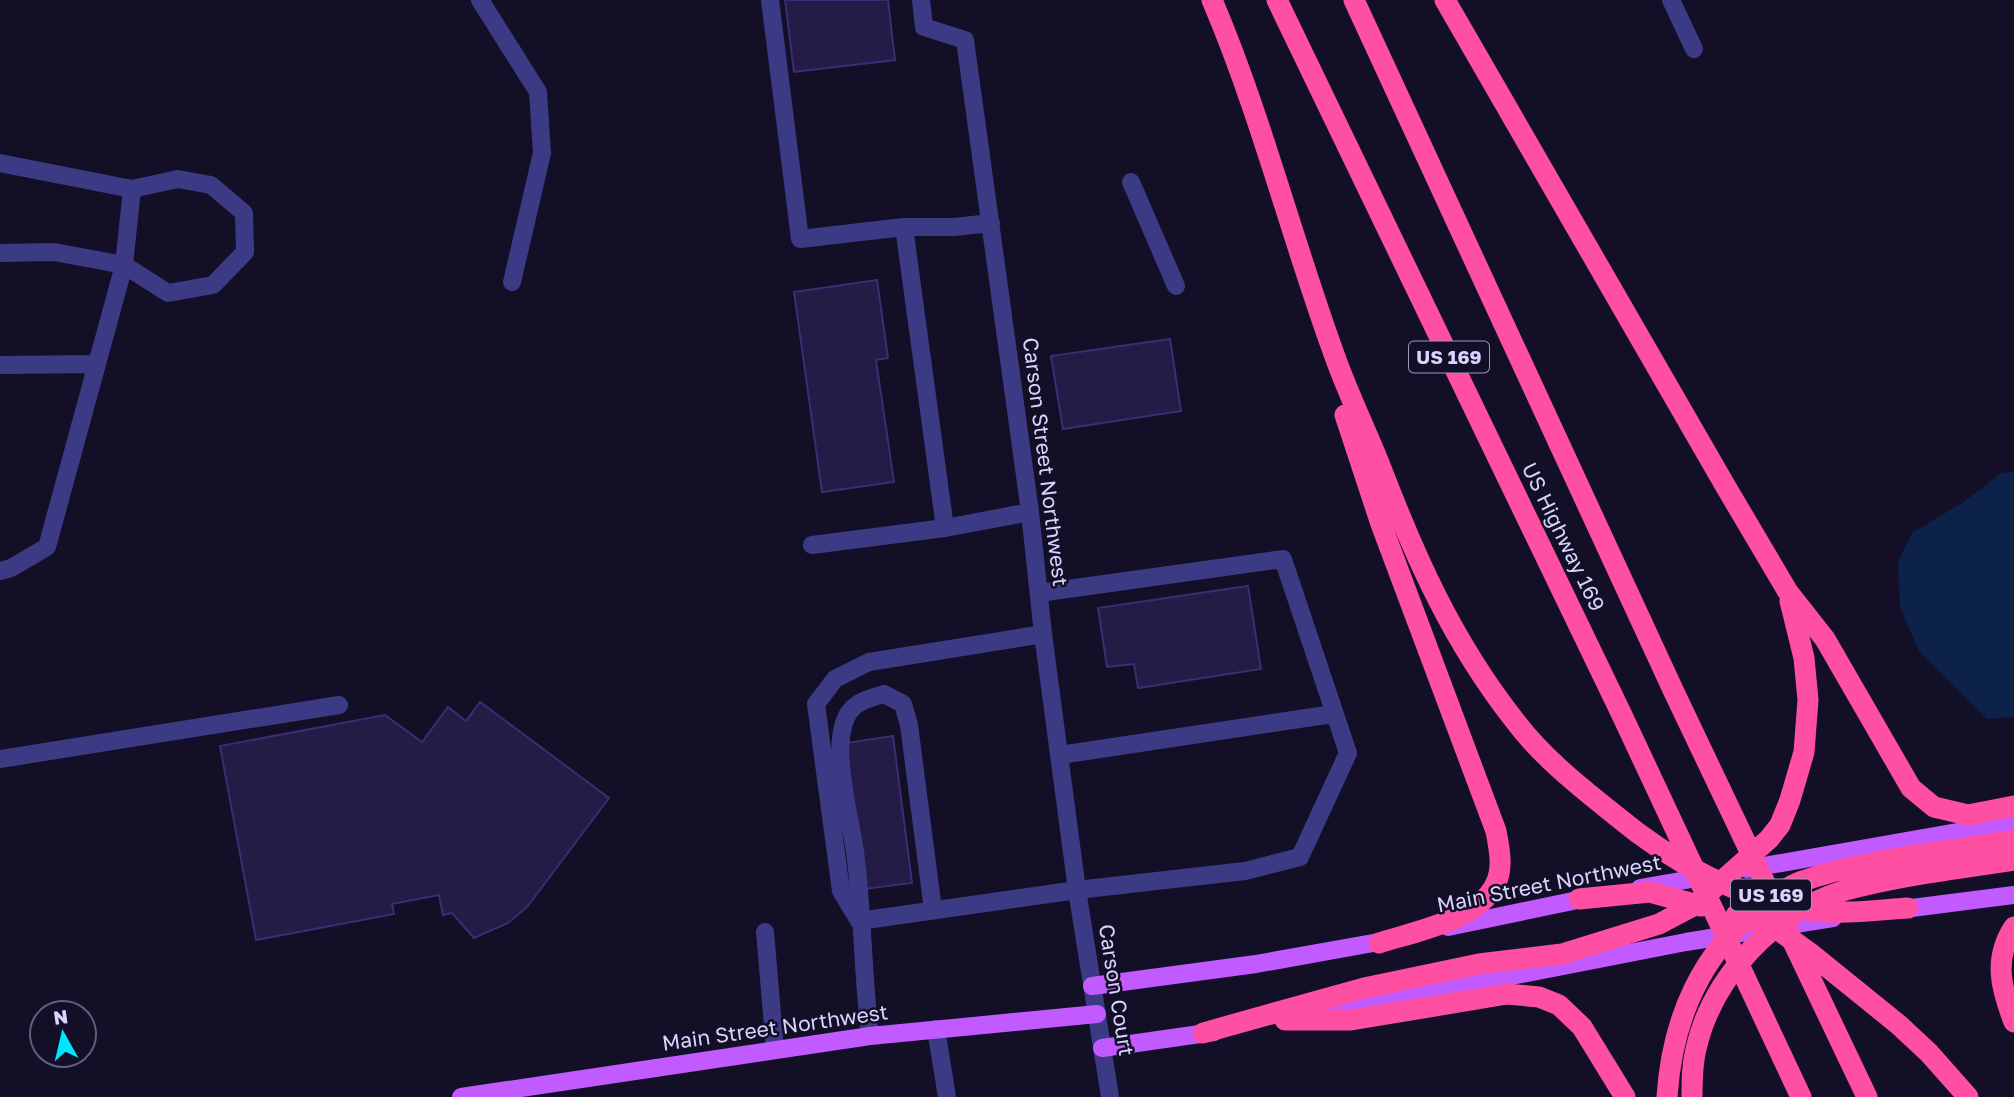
<svg xmlns="http://www.w3.org/2000/svg" width="2014" height="1097" viewBox="0 0 2014 1097" font-family="'Golos Text',sans-serif">
	<rect width="100%" height="100%" fill="#130f26"/>
	<path fill="#0c2248" d="M2014,472V717L1987,719L1919,651L1900,608L1898,561L1912,533L1962,503L2001,473Z"/>
	<path fill="#241b47" stroke="#3b2d73" stroke-width="2" d="M785,0H888L895,60L794,72Z
		M877,280L888,358L876,360L894,482L822,492L794,292Z
		M1170,339L1181,411L1063,429L1051,356Z
		M1248,586L1261,669L1138,688L1134,664L1107,667L1098,608Z
		M480,702L609,798L527,907L508,923L474,938L452,913L443,915L439,895L392,904L394,914L256,940L220,746L385,715L422,742L448,707L466,721Z
		M893,736L912,883L865,889L846,743Z"/>
	<g fill="none" stroke-linecap="round" stroke-linejoin="round">
		<path stroke="#3d3a85" stroke-width="18" d="M480,0L538,92L542,153L512,282
			M770,0L800,239L904,227H954L991,223
			M921,0L924,27L965,40L1030,512L1043,634L1077,890L1110,1097
			M1671,0L1694,49
			M0,163L132,189L178,179L211,185L244,213L245,252L213,285L168,293L124,265L54,252L0,253
			M1131,182L1176,286
			M904,227L945,528
			M0,365L97,364
			M812,545L945,528L1030,512
			M0,571L11,568L47,547L124,265L132,189
			M1060,755L1333,714
			M0,759L339,705
			M858,919L841,891L816,704L835,679L869,662L1043,634
			M859,921L1077,890L1245,871L1300,857L1348,753L1283,559L1039,593
			M765,932L775,1049
			M936,1029L947,1097
			M870,1036C863,977 863,919 856,860C852,821 832,761 844,723C850,703 866,699 884,694L903,704L909,725L933,910"/>
		<path stroke="#c25bff" stroke-width="18" d="M1747,869L2014,822
			M1640,888L1709,876
			M1896,910L2014,895
			M1448,927L1592,897
			M1092,986L1256,964L1390,940
			M1321,1013L1686,942L1833,918
			M1102,1048L1214,1032
			M461,1097L870,1036L1097,1014"/>
		<path stroke="#ff4fa3" stroke-width="21" d="M1212,0C1261,115 1291,236 1334,354C1347,391 1364,426 1379,463C1415,557 1452,641 1515,721C1542,757 1580,787 1615,815C1669,860 1738,899 1809,910C1841,915 1876,910 1908,908
			M1277,0L1621,713L1801,1097
			M1354,0L1674,692L1867,1097
			M1445,0L1726,487L1788,592L1825,639L1911,788L1934,807L1968,815L2014,806
			M1345,415L1381,524L1496,831C1499,848 1504,868 1495,885C1478,920 1413,932 1379,943
			M1579,899L1650,892L1701,906
			M1736,915L1774,927L1810,953L1899,1025L1929,1053L1968,1097
			M2014,927C1993,959 2001,988 2014,1022
			M1285,1020H1351L1507,994L1539,997L1559,1005L1582,1027L1625,1097
			M1203,1033L1364,988L1479,964L1562,954L1659,924L1695,905L1769,839L1780,825L1790,800L1804,752L1808,700L1804,658L1790,601
			M1667,1097C1672,1020 1701,951 1764,905C1776,897 1786,887 1800,882C1863,859 1947,852 2014,840
			M1692,1097C1692,1081 1692,1065 1696,1049C1712,977 1775,911 1846,890C1900,875 1959,869 2014,860"/>
	</g>
	<g text-anchor="middle" stroke-width="5" stroke-linejoin="round" paint-order="stroke">
		<g fill="#130f26" stroke="#9e99be" stroke-width="2">
			<rect x="1409" y="341.5" width="80" height="31" rx="5"/>
			<rect x="1731" y="879.5" width="80" height="31" rx="5"/>
		</g>
		<g font-size="19" font-weight="bold" fill="#d9d4ff">
			<text x="1449" y="364">US 169</text>
			<text x="1771" y="902">US 169</text>
		</g>
		<g font-size="21" fill="#d9d4ff" stroke="#130f26">
			<text transform="translate(1045 462) rotate(83)" y="7">Carson Street Northwest</text>
			<text transform="translate(1563 537) rotate(64)" y="7">US Highway 169</text>
			<text transform="translate(1549 884) rotate(-11)" y="7">Main Street Northwest</text>
			<text transform="translate(1116 990) rotate(81)" y="7">Carson Court</text>
			<text transform="translate(775 1028) rotate(-8)" y="7">Main Street Northwest</text>
		</g>
	</g>
	<g transform="translate(63 1034) rotate(352)"><circle r="33" fill="#130f26" stroke="#625e7d" stroke-width="2"/>
	<path d="M0-5L12 26L0 18L-12 26Z" fill="#00e5ff"/>
	<text y="-10" font-size="19" font-weight="bold" text-anchor="middle" fill="#d9d4ff">N</text>
	</g>
</svg>
